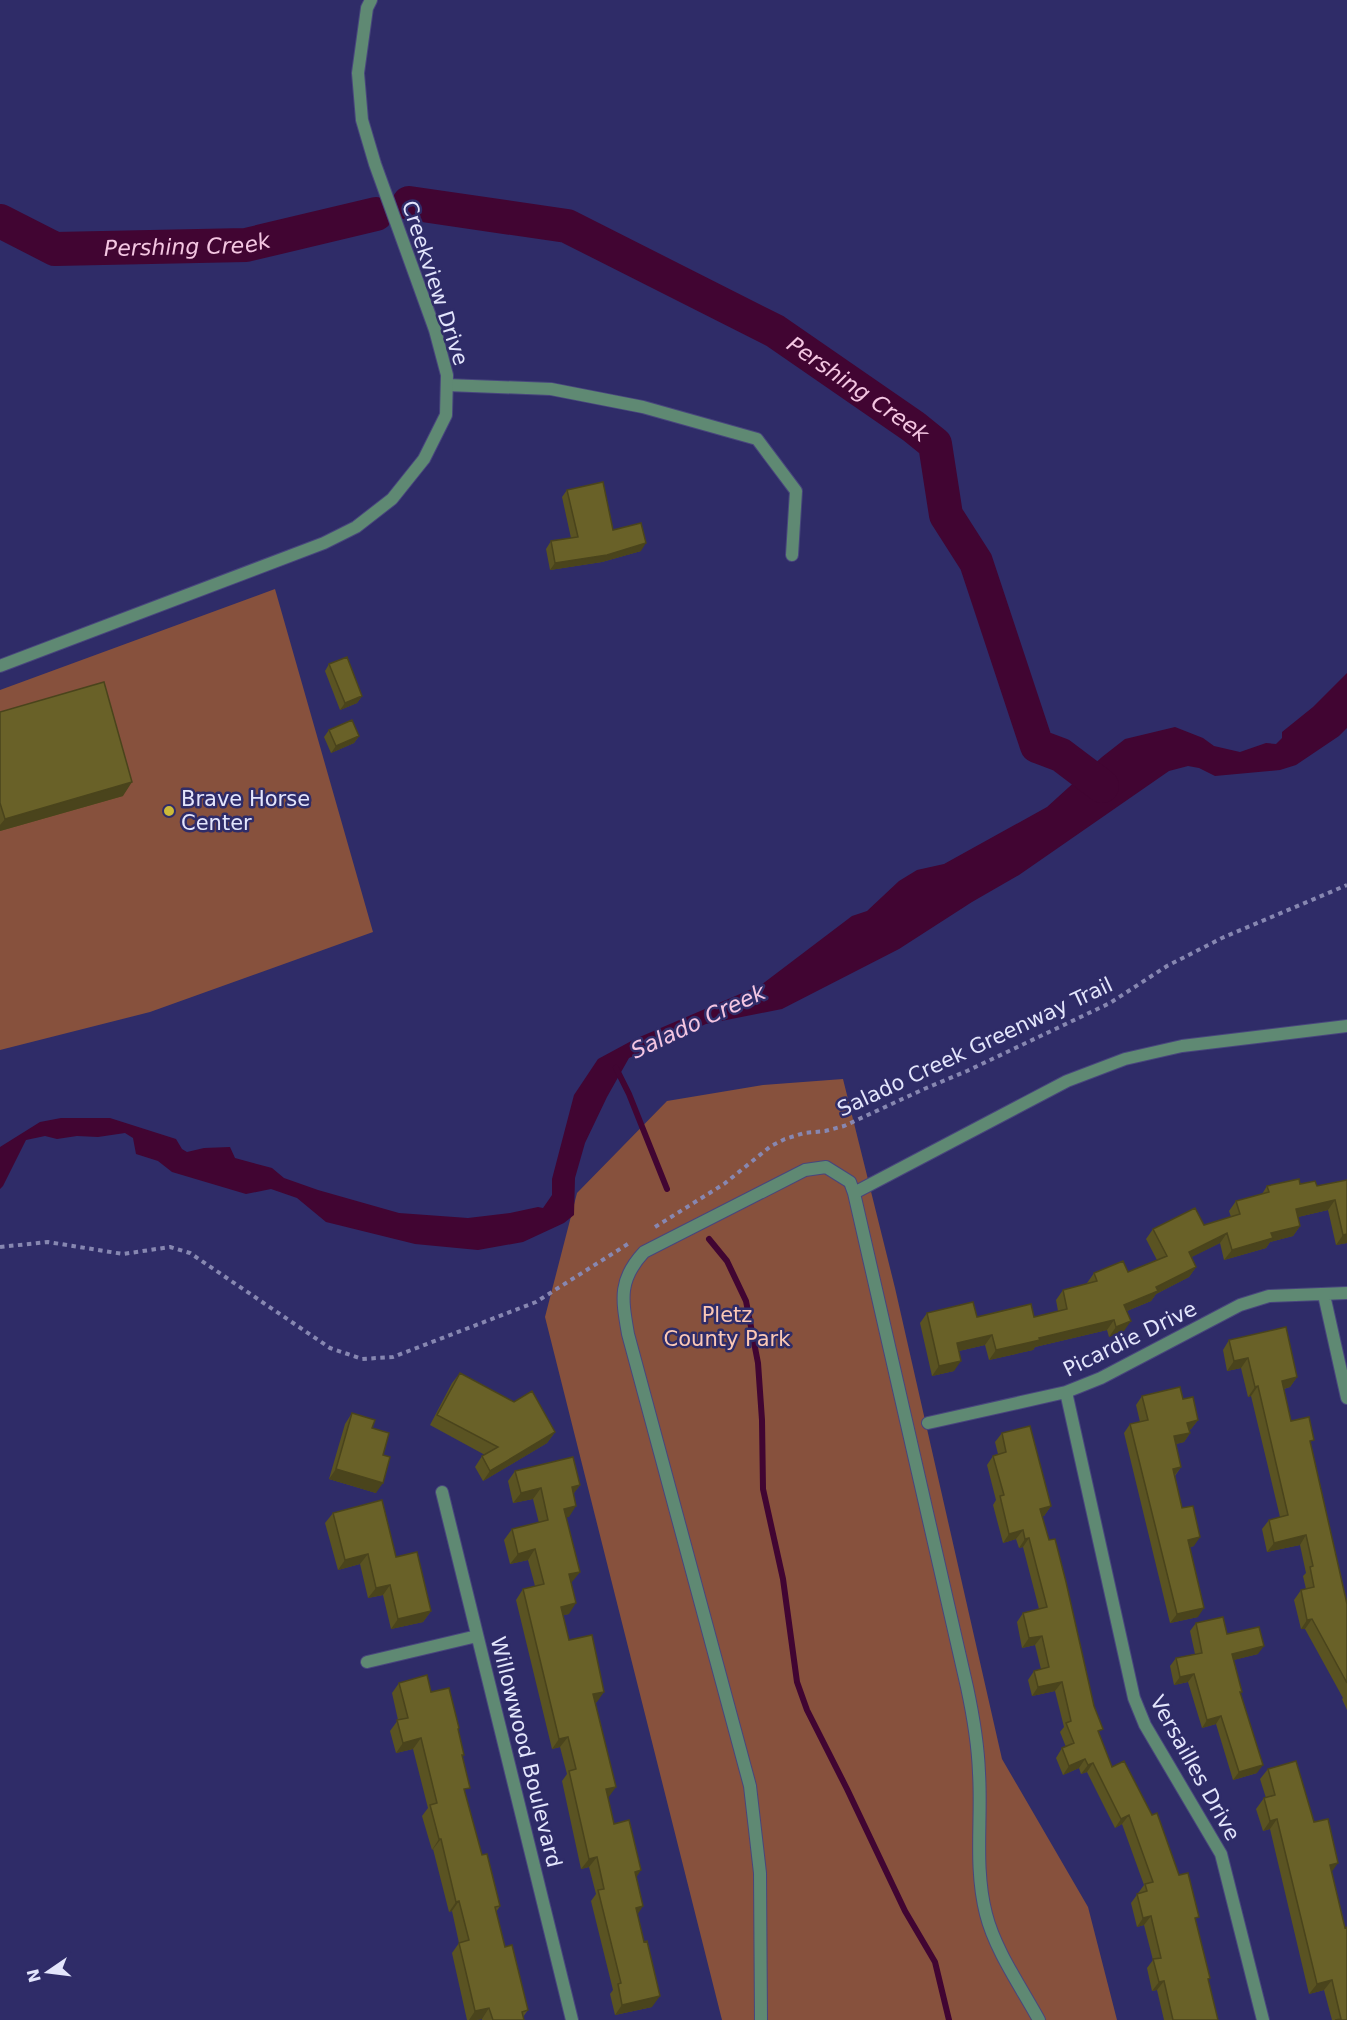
<svg xmlns="http://www.w3.org/2000/svg" width="1347" height="2020" viewBox="0 0 1347 2020" font-family="'DejaVu Sans',sans-serif">
	<rect width="100%" height="100%" fill="#2f2c68"/>
	<path fill="#87513d" d="M275,589L373,932L150,1012L0,1050V690Z
		M843,1079L895,1288L1002,1759L1088,1907L1117,2020H722L545,1317L577,1193L667,1101L763,1085Z"/>
	<path fill="#410532" d="M1347,673V728L1339,736L1296,765L1280,770L1215,776L1199,768L1188,766L1169,771L1019,875L972,902L899,949L782,1009L706,1024L629,1058L607,1097L585,1143L575,1178L574,1215L564,1223L523,1242L478,1250L415,1244L326,1222L297,1198L271,1189L246,1194L172,1172L158,1161L136,1154L133,1138L125,1133L98,1137L77,1136L57,1139L45,1136L26,1140L3,1186L0,1189V1147L40,1122L61,1118H110L176,1139L182,1149L187,1152L204,1148L230,1147L235,1158L272,1168L284,1178L318,1190L399,1213L468,1218L510,1213L538,1207L543,1208L552,1195V1179L574,1095L598,1059L635,1039L761,985L852,916L867,911L899,881L917,870L944,864L1047,807L1102,757L1125,739L1175,727L1203,738L1214,746L1240,752L1266,743L1276,744L1282,738V732L1313,707Z"/>
	<g fill="none" stroke-linecap="round" stroke-linejoin="round">
		<path stroke="#410532" stroke-width="6" d="M616,1068L629,1094L667,1189
			M709,1239L727,1261L746,1301L758,1363L762,1420L763,1489L783,1579L797,1682L807,1710L847,1789L905,1911L935,1962L949,2020"/>
		<g stroke="#410532" stroke-width="34">
			<path id="s1" d="M409,203L567,226L775,331L914,427L935,444L946,515L976,562L1037,746L1061,755L1102,786"/>
			<path id="s2" d="M0,221L55,249L246,245L376,214"/>
		</g>
		<defs>
			<path id="lane" d="M447,385L551,389L643,407L757,439L796,491L792,555
				M854,1193L1067,1081L1125,1059L1182,1046L1347,1026
				M761,2020L760,1873L750,1786L628,1334C622,1299 618,1280 644,1252L805,1170L826,1167L850,1182L854,1193L967,1687C973,1715 978,1744 979,1773C982,1820 974,1867 986,1914C995,1950 1021,1987 1039,2020"/>
			<path id="street" d="M0,666L324,543L356,527L392,499L424,459L446,415L447,375L435,330L375,164L362,120L358,73L367,8L371,0
				M1324,1295L1347,1398
				M1066,1392L1134,1698L1145,1725L1221,1854L1263,2020
				M928,1423L1066,1392L1101,1378L1240,1305L1269,1296L1347,1293
				M442,1492L572,2020
				M367,1662L477,1636"/>
		</defs>
		<use href="#lane" stroke="#48467d" stroke-width="14"/>
		<use href="#street" stroke="#48467d" stroke-width="14"/>
		<path stroke="#8787b1" stroke-width="4" stroke-dasharray="4.5 4.5" stroke-linecap="butt" d="M655,1227L724,1184L771,1146L785,1139L804,1133L825,1131L844,1126L924,1089L967,1071L1110,1003L1167,966L1222,938L1347,885
			M0,1247L48,1242L123,1254L170,1247L190,1253L330,1348L362,1359L393,1357L536,1302L631,1242"/>
		<use href="#lane" stroke="#5f8973" stroke-width="12"/>
		<use href="#street" stroke="#5f8973" stroke-width="12"/>
	</g>
	<path fill="#5a5322" d="M567,490L613,530L641,551L602,562L550,570L546,549L551,541L571,538L562,497Z
		M329,664L362,696L357,703L340,710L325,671Z
		M0,712L123,796L0,831Z
		M329,730L359,736L354,743L331,753L324,737Z
		M1347,1180V1243L1336,1245L1328,1210L1298,1217L1300,1226L1293,1236L1270,1242L1266,1248L1224,1260L1220,1243L1191,1257L1196,1267L1189,1277L1156,1294L1151,1301L1127,1311L1124,1331L1109,1337L1107,1330L1035,1347L1033,1350L989,1360L985,1345L959,1351L954,1371L932,1376L920,1323L927,1313L977,1317H1034L1058,1311L1056,1300L1063,1290L1087,1284V1283L1094,1273L1128,1272L1157,1260L1146,1239L1153,1229L1204,1225L1231,1217L1229,1211L1236,1201L1262,1194L1267,1186L1300,1184L1317,1186Z
		M1229,1340L1297,1377L1290,1387L1284,1389L1291,1421L1311,1444L1347,1604V1710L1342,1699L1343,1698L1305,1629H1301L1294,1600L1301,1590L1306,1589L1303,1576L1306,1573L1300,1545L1267,1552L1262,1529L1269,1520L1280,1517L1251,1396L1248,1397L1241,1368L1227,1371L1223,1350Z
		M460,1373L555,1432L547,1443L483,1481L475,1467L482,1456L485,1455L430,1425L452,1383Z
		M1142,1396L1183,1399L1198,1420L1191,1429L1189,1430L1190,1433L1184,1442L1176,1444L1181,1467L1175,1476L1182,1508L1194,1546L1190,1547L1198,1617L1170,1623L1124,1433L1130,1424L1140,1422L1136,1405Z
		M352,1413L372,1428L383,1455L376,1493L329,1479L345,1424Z
		M1002,1433L1051,1506L1044,1516H1042L1100,1735L1112,1767L1179,1875L1196,1921L1208,1980L1218,2020H1164L1157,1990L1152,1991L1147,1968L1153,1960L1144,1925L1137,1927L1131,1903L1144,1885L1122,1824L1115,1828L1087,1772L1081,1774L1079,1768L1063,1775L1056,1758L1062,1748L1066,1747L1060,1732L1064,1727L1055,1691L1032,1696L1028,1680L1034,1671L1041,1669L1035,1645L1022,1648L1017,1622L1023,1613L1039,1609L1023,1547L1019,1548L1016,1539L1003,1543L993,1505L996,1500L987,1465L993,1456L998,1454L995,1442Z
		M515,1471L580,1485L573,1494L569,1517H566L580,1572L571,1582L569,1614L563,1615L569,1640L597,1702L595,1703L608,1798L614,1824L636,1877L637,1915L652,2007L615,2015L610,1994L613,1990L591,1901L596,1894L589,1867L581,1869L562,1781L567,1774L560,1747L552,1749L516,1600L523,1589L535,1586L528,1560L510,1564L504,1540L512,1529L539,1523L533,1499L513,1503L508,1481Z
		M333,1513L396,1557L431,1611L423,1622L391,1629L383,1595L368,1598L360,1564L338,1570L325,1523Z
		M1196,1623L1227,1634L1258,1654L1233,1660L1257,1773L1233,1780L1216,1724L1202,1728L1188,1682L1174,1685L1170,1666L1176,1658L1195,1654L1190,1631Z
		M399,1683L431,1692L459,1728L458,1730L462,1757L465,1794L482,1855L500,1906L496,1912L505,1947L528,2010L523,2017L524,2020H482V2019L476,2020H467L452,1953L459,1943L452,1911L449,1912L433,1849L432,1850L422,1816L428,1808L413,1749L396,1753L390,1731L398,1720L392,1693Z
		M1268,1769L1314,1822L1332,1872L1347,2020H1332L1324,1990L1309,1994L1270,1829L1263,1831L1256,1809L1264,1798H1266L1260,1779Z"/>
	<path fill="#4a441c" d="M646,543L641,551L602,562L550,570L555,563Z
		M362,696L357,703L340,710L345,703Z
		M359,736L354,743L331,753L336,746Z
		M132,782L123,796L0,831V825L5,819Z
		M1335,1200L1328,1210L1289,1219L1296,1209Z
		M1300,1226L1293,1236L1270,1242L1266,1248L1224,1260L1232,1250L1271,1233Z
		M1227,1233L1220,1243L1182,1262L1189,1252Z
		M1347,1234V1243L1336,1245L1343,1235Z
		M1196,1267L1189,1277L1156,1294L1151,1301L1117,1315L1124,1305L1156,1287Z
		M1114,1320L1107,1330L1035,1347L1033,1350L989,1360L996,1350L1039,1338Z
		M1131,1321L1124,1331L1109,1337L1116,1327Z
		M992,1335L985,1345L950,1353L957,1343Z
		M1248,1358L1241,1368L1227,1371L1234,1361Z
		M961,1361L954,1371L932,1376L939,1366Z
		M1297,1377L1290,1387L1275,1391L1282,1381Z
		M1258,1386L1251,1396L1248,1397L1255,1387Z
		M1198,1420L1191,1429L1181,1432L1187,1423Z
		M555,1432L547,1443L483,1481L490,1471Z
		M1190,1433L1184,1442L1168,1446L1174,1436Z
		M1181,1467L1174,1476L1173,1469Z
		M336,1469L383,1483L376,1493L329,1479Z
		M580,1485L572,1496V1487Z
		M541,1488L533,1499L513,1503L521,1493Z
		M576,1506L569,1517L556,1520L564,1509Z
		M1051,1506L1044,1516L1034,1518L1040,1509Z
		M1023,1530L1016,1539L1003,1543L1009,1534Z
		M1306,1535L1300,1545L1267,1552L1274,1543Z
		M1200,1537L1194,1546L1182,1549L1188,1540Z
		M1029,1538L1023,1547L1019,1548L1025,1539Z
		M535,1549L528,1560L510,1564L518,1554Z
		M368,1554L360,1564L338,1570L345,1560Z
		M580,1572L572,1582L562,1585L569,1574Z
		M390,1585L383,1595L368,1598L376,1588Z
		M576,1603L569,1614L554,1617L561,1607Z
		M1204,1608L1198,1617L1170,1623L1177,1614Z
		M431,1611L423,1622L391,1629L398,1619Z
		M1312,1619L1305,1629H1301L1307,1620Z
		M1042,1636L1035,1645L1022,1648L1029,1638Z
		M1264,1646L1258,1654L1226,1662L1232,1654Z
		M1194,1674L1188,1682L1174,1685L1180,1677Z
		M1062,1682L1055,1691L1032,1696L1038,1687Z
		M604,1692L597,1702L586,1705L593,1694Z
		M1221,1716L1216,1724L1202,1728L1207,1720Z
		M568,1737L560,1747L552,1749L559,1739Z
		M421,1738L413,1749L396,1753L403,1743Z
		M1085,1759L1079,1768L1063,1775L1069,1766Z
		M1093,1763L1087,1772L1081,1774L1088,1765Z
		M1263,1765L1257,1773L1233,1780L1239,1772Z
		M616,1787L608,1798L606,1789Z
		M1129,1815L1122,1824L1115,1828L1121,1819Z
		M1277,1819L1270,1829L1263,1831L1270,1821Z
		M439,1839H441L433,1849L432,1850Z
		M597,1857L589,1867L581,1869L589,1859Z
		M1338,1863L1331,1873L1330,1865Z
		M641,1870L634,1881L635,1872Z
		M459,1901L452,1911L449,1912L456,1902Z
		M643,1906L636,1917V1908Z
		M1151,1916L1144,1925L1137,1927L1143,1918Z
		M1332,1980L1324,1990L1309,1994L1317,1984Z
		M1164,1981L1157,1990L1152,1991L1159,1982Z
		M660,1996L652,2007L615,2015L622,2005Z
		M489,2008L482,2019L476,2020H469L475,2011Z"/>
	<path fill="#696128" stroke="#4a441c" stroke-width="1.5" d="M603,482L613,530L641,523L646,543L607,555L555,563L551,541L578,537L567,490Z
		M347,657L362,696L345,703L329,664Z
		M104,682L132,782L5,819L0,803V712Z
		M352,720L359,736L336,746L329,730Z
		M1299,1179L1300,1184L1315,1181L1317,1186L1347,1180V1234L1343,1235L1335,1200L1296,1209L1300,1226L1271,1233L1273,1238L1232,1250L1227,1233L1189,1252L1196,1267L1156,1287L1158,1291L1124,1305L1131,1321L1116,1327L1114,1320L1039,1338L1040,1340L996,1350L992,1335L957,1343L961,1361L939,1366L927,1313L973,1302L977,1317L1031,1304L1034,1317L1067,1309L1063,1290L1097,1281L1094,1273L1123,1261L1128,1272L1167,1256L1153,1229L1195,1208L1204,1225L1240,1214L1236,1201L1269,1192L1267,1186Z
		M1286,1327L1297,1377L1282,1381L1291,1421L1309,1417L1314,1440L1310,1441L1347,1604V1683L1312,1619L1307,1620L1301,1590L1314,1587L1310,1567L1313,1566L1306,1535L1274,1543L1269,1520L1288,1515L1258,1386L1255,1387L1248,1358L1234,1361L1229,1340Z
		M460,1373L514,1402L532,1391L555,1432L490,1471L482,1456L498,1447L437,1415Z
		M1180,1387L1183,1399L1193,1397L1198,1420L1187,1423L1190,1433L1174,1436L1181,1467L1173,1469L1182,1508L1193,1506L1200,1537L1188,1540L1204,1608L1177,1614L1130,1424L1148,1420L1142,1396Z
		M352,1413L375,1420L372,1428L389,1433L383,1455L390,1457L383,1483L336,1469Z
		M1030,1426L1051,1506L1040,1509L1049,1540L1055,1539L1066,1582L1094,1706L1103,1729L1098,1731L1112,1767L1124,1761L1152,1815L1157,1813L1179,1875L1188,1873L1199,1917L1195,1918L1210,1978L1208,1979L1218,2020H1173L1164,1981L1159,1982L1153,1959L1161,1958L1151,1916L1143,1918L1137,1894L1147,1891L1145,1884L1153,1882L1129,1815L1121,1819L1093,1763L1088,1765L1085,1759L1069,1766L1062,1748L1074,1743L1066,1723L1071,1721L1062,1682L1038,1687L1034,1671L1049,1667L1042,1636L1029,1638L1023,1613L1047,1607L1029,1538L1025,1539L1023,1530L1009,1534L1000,1496L1004,1495L993,1456L1006,1452L1002,1433Z
		M573,1457L580,1485L572,1487L576,1506L564,1509L580,1572L569,1574L576,1603L561,1607L569,1640L592,1635L604,1692L593,1694L616,1787L606,1789L614,1824L629,1820L641,1870L635,1872L643,1906L636,1908L644,1942L647,1941L660,1996L622,2005L618,1984L621,1983L598,1890L604,1889L597,1857L589,1859L569,1771L576,1769L568,1737L559,1739L523,1589L544,1584L535,1549L518,1554L512,1529L548,1520L541,1488L521,1493L515,1471Z
		M382,1500L396,1557L417,1552L431,1611L398,1619L390,1585L376,1588L368,1554L345,1560L333,1513Z
		M1223,1617L1227,1634L1259,1627L1264,1646L1232,1654L1242,1692H1240L1263,1765L1239,1772L1221,1716L1207,1720L1194,1674L1180,1677L1176,1658L1202,1653L1196,1623Z
		M427,1675L431,1692L449,1688L459,1728L458,1729L464,1755H462L470,1788L464,1789L482,1855L487,1854L500,1906L495,1907L505,1947L512,1945L528,2010L522,2012L524,2020H493L489,2008L475,2011L459,1943L469,1940L459,1901L456,1902L441,1839H439L430,1805L437,1803L421,1738L403,1743L397,1720L408,1718L399,1683Z
		M1296,1761L1314,1822L1328,1819L1338,1863L1330,1865L1345,1928L1347,1927V2020H1335L1341,2019L1332,1980L1317,1984L1277,1819L1270,1821L1264,1798L1275,1795L1268,1769Z"/>
	<circle fill="#cbb939" stroke="#2f2c68" stroke-width="2" cx="169" cy="811" r="6"/>
	<g text-anchor="middle" stroke-width="5" stroke-linejoin="round" paint-order="stroke">
		<g font-size="21" fill="#e3e5fc" stroke="#2f2c68">
			<text transform="translate(435 283) rotate(72)" y="7">Creekview Drive</text>
			<text transform="translate(975 1047) rotate(-25)" y="7">Salado Creek Greenway Trail</text>
			<text transform="translate(1130 1339) rotate(-26)" y="7">Picardie Drive</text>
			<text transform="translate(526 1752) rotate(76)" y="7">Willowwood Boulevard</text>
			<text transform="translate(1195 1768) rotate(61)" y="7">Versailles Drive</text>
		</g>
		<g font-size="21" fill="#e3e5fc" stroke="#2f2c68" text-anchor="start">
			<text x="181" y="806">Brave Horse<tspan x="181" dy="24">Center</tspan></text>
		</g>
		<g font-size="21" fill="#fbc8b5" stroke="#2f2c68">
			<text x="727" y="1322">Pletz<tspan x="727" dy="24">County Park</tspan></text>
		</g>
		<g font-size="22" font-style="italic" fill="#f4c6e2" stroke="#2f2c68">
			<text dy="8" stroke="none"><textPath href="#s2" startOffset="194">Pershing Creek</textPath></text>
			<text dy="8" stroke="none"><textPath href="#s1" startOffset="494">Pershing Creek</textPath></text>
			<text transform="translate(698 1021) rotate(-25)" y="8">Salado Creek</text>
		</g>
	</g>
	<g transform="translate(48 1972) rotate(256)" stroke="#2f2c68" stroke-width="4.5" paint-order="stroke">
	<path d="M0-4.5L10 22L0 15L-10 22Z" fill="#e3e5fc"/>
	<text y="-9" font-size="16" font-weight="bold" text-anchor="middle" fill="#e3e5fc">N</text>
	</g>
</svg>
